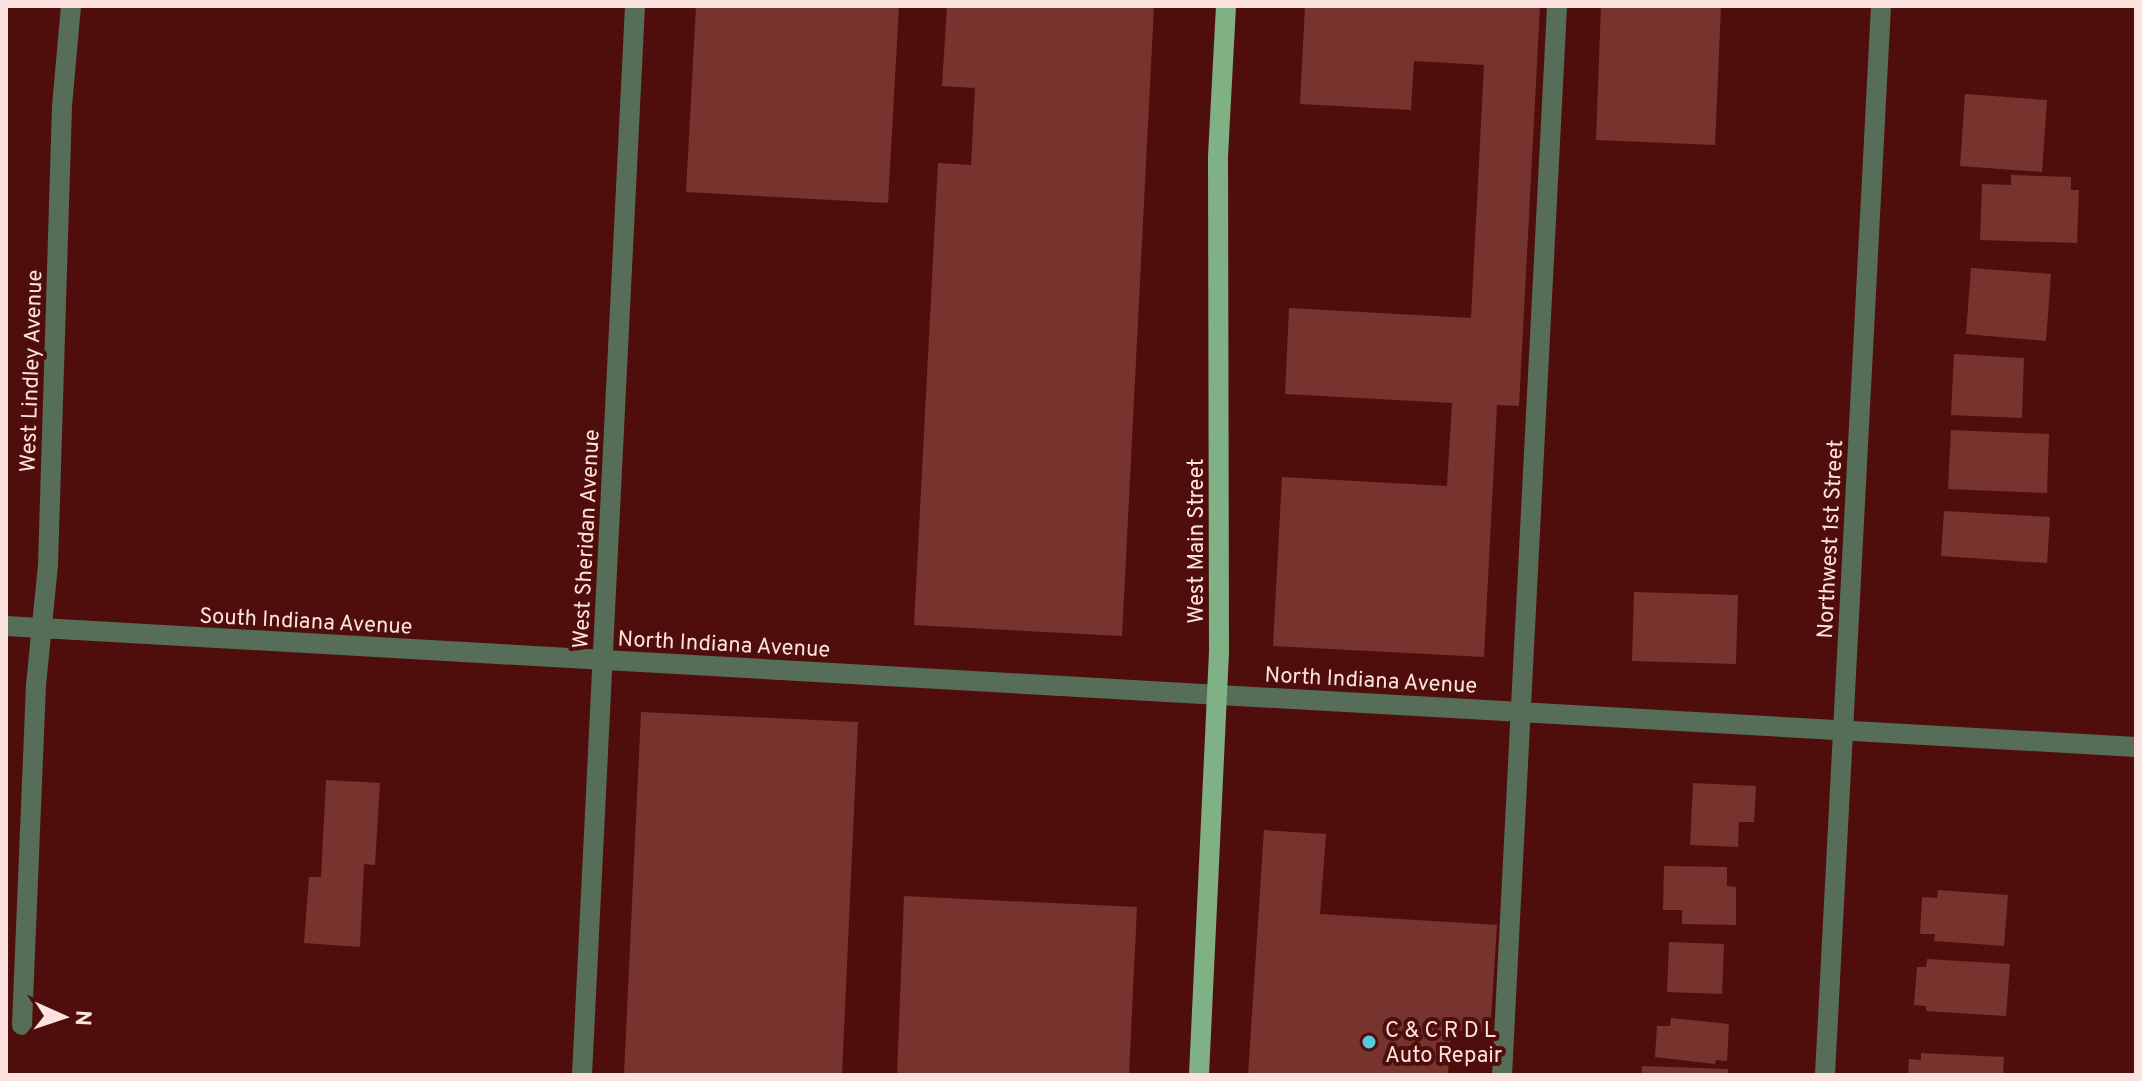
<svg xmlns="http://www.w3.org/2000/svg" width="2142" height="1081" viewBox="0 0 2142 1081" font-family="Overpass,sans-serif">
	<rect width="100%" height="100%" fill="#4f0e0c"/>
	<path fill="#77342e" d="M696,6H899L888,203L686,192Z
		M947,6H1154L1122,636L914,625L938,163L971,165L975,88L942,86Z
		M1305,6H1540L1519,406L1497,405L1484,657L1273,646L1282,477L1447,486L1452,403L1285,394L1289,308L1471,318L1484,65L1414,61L1411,110L1300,104Z
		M1601,6H1721L1715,145L1596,140Z
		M1965,94L2047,100L2042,172L1960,166Z
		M2011,175L2071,177V190H2079L2077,243L1980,240L1982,184L2011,185Z
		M1971,268L2051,274L2046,341L1966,334Z
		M1954,354L2024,358L2022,418L1951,415Z
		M1951,430L2049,434L2047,493L1948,489Z
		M1944,511L2050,517L2047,563L1941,556Z
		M1634,592L1738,595L1736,664L1632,661Z
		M641,712L858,722L842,1075H624Z
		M326,780L380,783L375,865L364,864L360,947L304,943L309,877H321Z
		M1693,783L1756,786L1754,822H1739L1738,847L1690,845Z
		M1264,830L1326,834L1320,914L1497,925L1490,1033L1451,1030L1448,1075H1248Z
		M1664,866L1727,867V886L1736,887V925L1682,924V910H1663Z
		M1938,890L2008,895L2004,946L1934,941L1935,934H1920L1922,897L1937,898Z
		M904,896L1137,907L1129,1075H897Z
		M1669,942L1724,944L1722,994L1667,992Z
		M1927,959L2010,964L2006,1016L1926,1011V1006L1914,1005L1917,967H1926Z
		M1671,1018L1729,1024L1727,1061L1716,1060L1715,1064L1655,1057L1657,1026H1670Z
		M1921,1053L2004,1057L2003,1075H1908L1909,1059L1921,1060Z
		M1642,1066L1728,1069V1075H1641Z"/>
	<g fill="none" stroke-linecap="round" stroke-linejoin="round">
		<path stroke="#566d58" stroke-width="20" d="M6,626L2136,747
			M22,1025L36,685L48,565L62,106L71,6
			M582,1075L635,6
			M1502,1075L1557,6
			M1825,1075L1881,6"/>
		<path stroke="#80b185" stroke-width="20" d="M1199,1075L1219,652L1218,156L1226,6"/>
	</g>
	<circle fill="#53cbda" stroke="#4f0e0c" stroke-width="3" cx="1369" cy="1042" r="8"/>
	<g text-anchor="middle" stroke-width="8" stroke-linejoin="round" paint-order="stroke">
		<g font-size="22" fill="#fce2de" stroke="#4f0e0c">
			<text transform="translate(30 371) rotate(-88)" y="8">West Lindley Avenue</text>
			<text transform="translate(585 539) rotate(-87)" y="8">West Sheridan Avenue</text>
			<text transform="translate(1829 539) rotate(-87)" y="8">Northwest 1st Street</text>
			<text transform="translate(1195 541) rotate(-90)" y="8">West Main Street</text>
			<text transform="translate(306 620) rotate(3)" y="8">South Indiana Avenue</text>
			<text transform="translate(724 643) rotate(3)" y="8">North Indiana Avenue</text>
			<text transform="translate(1371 679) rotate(3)" y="8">North Indiana Avenue</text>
		</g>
		<g font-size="22" fill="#fce2de" stroke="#4f0e0c" text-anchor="start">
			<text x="1385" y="1037">C &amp; C R D L<tspan x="1385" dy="25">Auto Repair</tspan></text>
		</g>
	</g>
	<rect width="2142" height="1081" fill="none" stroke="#fce2de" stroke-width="16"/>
	<g transform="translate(64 1017) rotate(93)" stroke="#4f0e0c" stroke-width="6" paint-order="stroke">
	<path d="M0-6L14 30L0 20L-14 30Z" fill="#fce2de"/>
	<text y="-12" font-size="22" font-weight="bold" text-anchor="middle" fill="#fce2de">N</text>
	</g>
</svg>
